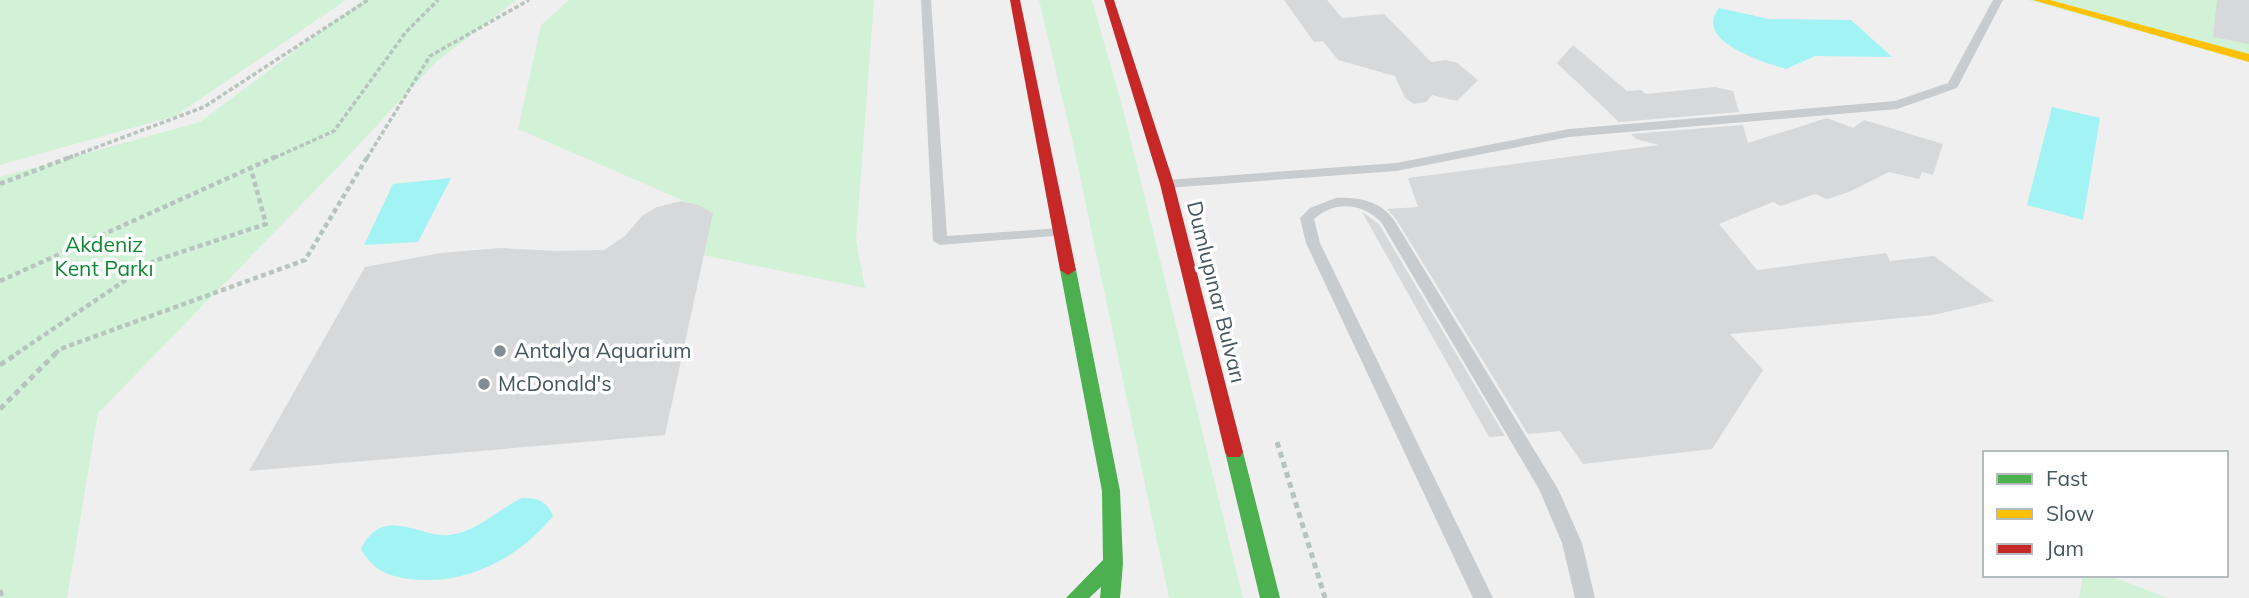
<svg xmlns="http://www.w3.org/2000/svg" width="2249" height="598" viewBox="0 0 2249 598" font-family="Mulish,sans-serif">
	<rect width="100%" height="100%" fill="#f0efef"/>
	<path fill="#d1f2d6" d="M0,0H346L175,116L0,165Z
		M363,0H516L436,62L339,166L98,413L67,598H0V177L200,122Z
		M569,0H874L856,240L865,288L703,255L712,213L518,129L541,25Z
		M1039,0H1092L1123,109L1243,598H1169L1072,139Z
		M2028,0H2249V62Z
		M2083,575H2108L2167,598H2079Z"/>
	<path fill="#a2f3f3" d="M1719,8L1769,19L1851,20L1892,57L1815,56L1786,69C1764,62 1692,41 1719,8Z
		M2052,107L2100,118L2083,220L2027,205Z
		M451,178L418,242L364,245L393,184Z
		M522,498C538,498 547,501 553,516C518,559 465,586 409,579C387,576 372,569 361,549C383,504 420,538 449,535C477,532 498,509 522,498Z"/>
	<path fill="#d7d8d9" d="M1284,0H1327L1342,18L1384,14L1431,62L1446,60L1457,63L1478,80L1457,101L1432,95L1426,102L1414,104L1405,98L1395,76L1338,60L1323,41L1314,42Z
		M2217,0H2249V44L2213,37Z
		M1573,45L1627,91L1641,90L1646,94L1715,87L1733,91L1739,112L1619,122L1557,63Z
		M1827,118L1853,128L1864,120L1943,144L1933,175L1922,172L1919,179L1889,172L1849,192L1827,199L1815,194L1781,206L1773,202L1719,224L1757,270L1886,253L1890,261L1934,256L1994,301L1933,315L1730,334L1763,370L1712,449L1583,464L1560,431L1528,434L1396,219L1387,209L1418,207L1408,178L1659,145L1636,139L1631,134L1743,125L1748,143Z
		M681,201L698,205L713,213L665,435L249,471L365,267L441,253L500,248L556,251L604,250L625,236L642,216L657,207Z
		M1362,212L1379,224L1505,436L1489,437Z"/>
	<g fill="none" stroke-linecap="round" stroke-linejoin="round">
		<path stroke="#b6c4bd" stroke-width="3.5" stroke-dasharray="4.5 2.5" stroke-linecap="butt" d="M68,158L204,107L368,0
			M274,158L334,131L406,32L438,0
			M367,158L430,56L529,0"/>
		<path stroke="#b6c4bd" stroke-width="4.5" stroke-dasharray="5 3.5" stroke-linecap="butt" d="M0,184L73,156
			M0,281L277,156
			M16,354L154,261L266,224L251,169
			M55,354L60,349L305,260L368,156"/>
		<path stroke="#b6c4bd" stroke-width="5" stroke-dasharray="6 4.5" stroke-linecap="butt" d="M0,365L18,353
			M0,409L56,353
			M1277,442L1325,598
			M0,590L2,598"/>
		<path fill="#c8ccce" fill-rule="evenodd" d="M921,0H931L947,236L1061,228L1068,232L1066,235L940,245L933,241Z
			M1993,0H2003L1957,88L1897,109L1569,137L1396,171L1167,188L1160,184L1167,180L1396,163L1569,129L1895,101L1948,83Z
			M1336,198C1359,197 1380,201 1394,220L1558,489L1582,543L1595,598H1575L1562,543L1539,489L1381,222C1363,203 1334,200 1314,219L1320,243L1493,598H1473L1306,243L1300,218L1310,208Z"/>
		<path fill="#4caf50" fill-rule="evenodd" d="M1068,265L1076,270L1120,491L1123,563L1120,598H1100L1101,587L1089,598H1066L1103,560L1102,491L1060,270Z
			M1234,446L1240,447L1243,452L1280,598H1260L1225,452L1228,447Z"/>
		<path fill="#ffc107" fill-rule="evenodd" d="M2033,0H2050L2249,54V62Z"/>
		<path fill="#c62828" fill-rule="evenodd" d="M1010,0H1020L1076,270L1068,275L1060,270Z
			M1104,0H1114L1174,184L1243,452L1240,457H1228L1225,452L1160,184Z"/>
	</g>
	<g fill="#808c91" stroke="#fff" stroke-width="2.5">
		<circle cx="500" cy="351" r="7"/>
		<circle cx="484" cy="384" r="7"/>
	</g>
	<g text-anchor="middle" stroke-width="7" stroke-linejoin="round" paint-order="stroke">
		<g font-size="21" fill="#0d8731" stroke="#fff">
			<text x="104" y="252">Akdeniz<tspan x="104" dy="24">Kent Parkı</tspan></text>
		</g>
		<g font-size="21" fill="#44575e" stroke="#fff">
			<text transform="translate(1216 292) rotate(76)" y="7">Dumlupınar Bulvarı</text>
		</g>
		<g font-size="21" fill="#44575e" stroke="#fff" text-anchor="start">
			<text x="514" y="358">Antalya Aquarium</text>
			<text x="498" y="391">McDonald's</text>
		</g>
	</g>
	<rect x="1983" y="451" width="245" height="126" fill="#ffffff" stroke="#b4bcbf" stroke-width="2"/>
	<rect x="1997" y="474" width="35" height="10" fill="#4caf50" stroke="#b4bcbf" stroke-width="2"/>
	<text x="2046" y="486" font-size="21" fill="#44575e">Fast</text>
	<rect x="1997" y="509" width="35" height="10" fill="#ffc107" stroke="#b4bcbf" stroke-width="2"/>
	<text x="2046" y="521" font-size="21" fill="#44575e">Slow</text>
	<rect x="1997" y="544" width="35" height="10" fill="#c62828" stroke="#b4bcbf" stroke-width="2"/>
	<text x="2046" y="556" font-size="21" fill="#44575e">Jam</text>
</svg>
